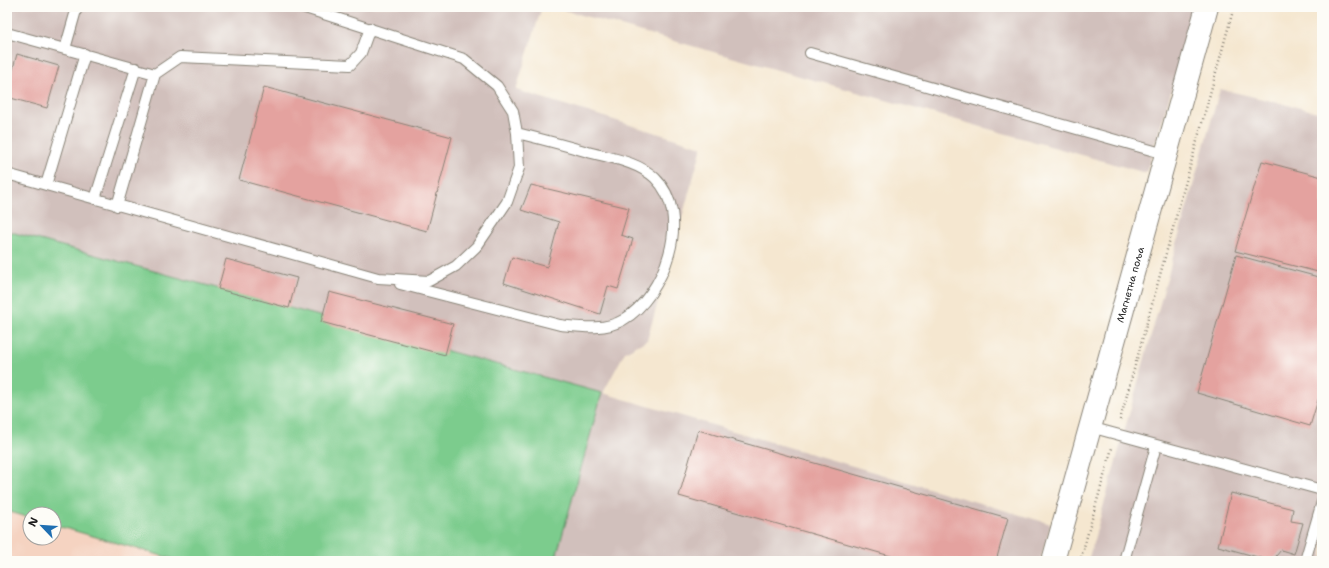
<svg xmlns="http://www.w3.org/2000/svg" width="1329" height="568" viewBox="0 0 1329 568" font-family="'Shantell Sans',sans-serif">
	<rect width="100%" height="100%" fill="#fdfcf7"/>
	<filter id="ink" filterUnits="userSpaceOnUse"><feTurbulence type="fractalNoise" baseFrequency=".025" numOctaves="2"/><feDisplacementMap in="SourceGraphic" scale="8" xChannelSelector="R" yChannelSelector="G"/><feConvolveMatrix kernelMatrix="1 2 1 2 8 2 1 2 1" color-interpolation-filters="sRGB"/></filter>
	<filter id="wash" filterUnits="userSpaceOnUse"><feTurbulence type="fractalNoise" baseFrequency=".012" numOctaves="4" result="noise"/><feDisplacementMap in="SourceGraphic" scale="16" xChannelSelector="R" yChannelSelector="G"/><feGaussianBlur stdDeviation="0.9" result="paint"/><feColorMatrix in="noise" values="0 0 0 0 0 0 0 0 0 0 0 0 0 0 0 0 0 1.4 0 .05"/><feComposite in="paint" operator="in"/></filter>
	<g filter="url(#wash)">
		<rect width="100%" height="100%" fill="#f5e7d0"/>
		<path fill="#f5d3c1" d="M7,511L30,518V538H54V525L180,561H7Z"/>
		<path fill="#d1c0bc" d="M7,7H542L516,90L702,147L647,340L625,352L603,393L1051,524L1040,561H555L602,393L7,231Z
			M553,7H1197L1146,173Z
			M1220,89L1322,113V561H1088Z"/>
		<path fill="#7ccc8d" stroke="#4c7454" d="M7,231L602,393L555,561H180L54,525V514H30V518L7,511Z"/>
		<g id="blocks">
			<path fill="#e4a29f" d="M17,54L59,66L47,108L7,97V90Z
				M264,87L452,137L427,231L239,180Z
				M1262,161L1322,177V273L1235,251Z
				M531,185L629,208L621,235L633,239L618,289L608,286L600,314L504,283L512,257L547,267L559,222L521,210Z
				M1236,255L1322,278V387L1310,426L1197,393Z
				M226,259L297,278L289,308L218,289Z
				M329,292L453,324L445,355L321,322Z
				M698,430L1008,518L996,561H908L679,496Z
				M1231,493L1293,509L1291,521L1303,523L1294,554L1281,550L1272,561L1218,546Z"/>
		</g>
	</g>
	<g filter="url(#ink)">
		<use href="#blocks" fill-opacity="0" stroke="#888276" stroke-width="1"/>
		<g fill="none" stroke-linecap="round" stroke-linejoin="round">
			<defs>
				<path id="service" d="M7,33L155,74L180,57L350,65L361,53L370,28
					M65,49L77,7
					M810,53L1165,154
					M7,174L378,278L429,281L456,266L477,246L507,202L519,168L517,133L513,111L497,86L464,59L302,7
					M46,185L85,54
					M95,199L136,68
					M117,206L155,74
					M400,284L560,325C580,327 605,331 623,320C664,296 694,216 655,178C637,161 610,158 588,152C564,145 541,139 517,133
					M1090,427L1322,490
					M1124,561L1156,446
					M1305,561L1322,502"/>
				<g id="tertiary">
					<path id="s1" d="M1053,561L1207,7"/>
				</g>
			</defs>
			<use href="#service" stroke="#888276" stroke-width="12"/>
			<use href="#tertiary" stroke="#888276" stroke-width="24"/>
			<path stroke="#888276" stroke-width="2.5" stroke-dasharray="1 3" stroke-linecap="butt" d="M1120,420L1234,7
				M1080,561L1112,448"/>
			<use href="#service" stroke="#fff" stroke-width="10"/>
			<use href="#tertiary" stroke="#fff" stroke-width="22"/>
		</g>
	</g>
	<g text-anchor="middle" stroke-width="3" stroke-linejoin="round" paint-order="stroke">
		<g font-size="10" fill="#1c1c1c" stroke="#fdfcf7">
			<text dy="4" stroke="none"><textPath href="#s1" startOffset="287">Магнетна поља</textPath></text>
		</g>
	</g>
	<rect width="1329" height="568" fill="none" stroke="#fdfcf7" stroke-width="24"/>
	<g transform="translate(42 526) rotate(295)"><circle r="19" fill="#fdfcf7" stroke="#a3a29f"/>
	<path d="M0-3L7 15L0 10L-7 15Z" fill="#1f6fb2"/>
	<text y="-6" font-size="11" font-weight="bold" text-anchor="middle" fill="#1c1c1c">N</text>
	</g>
</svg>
